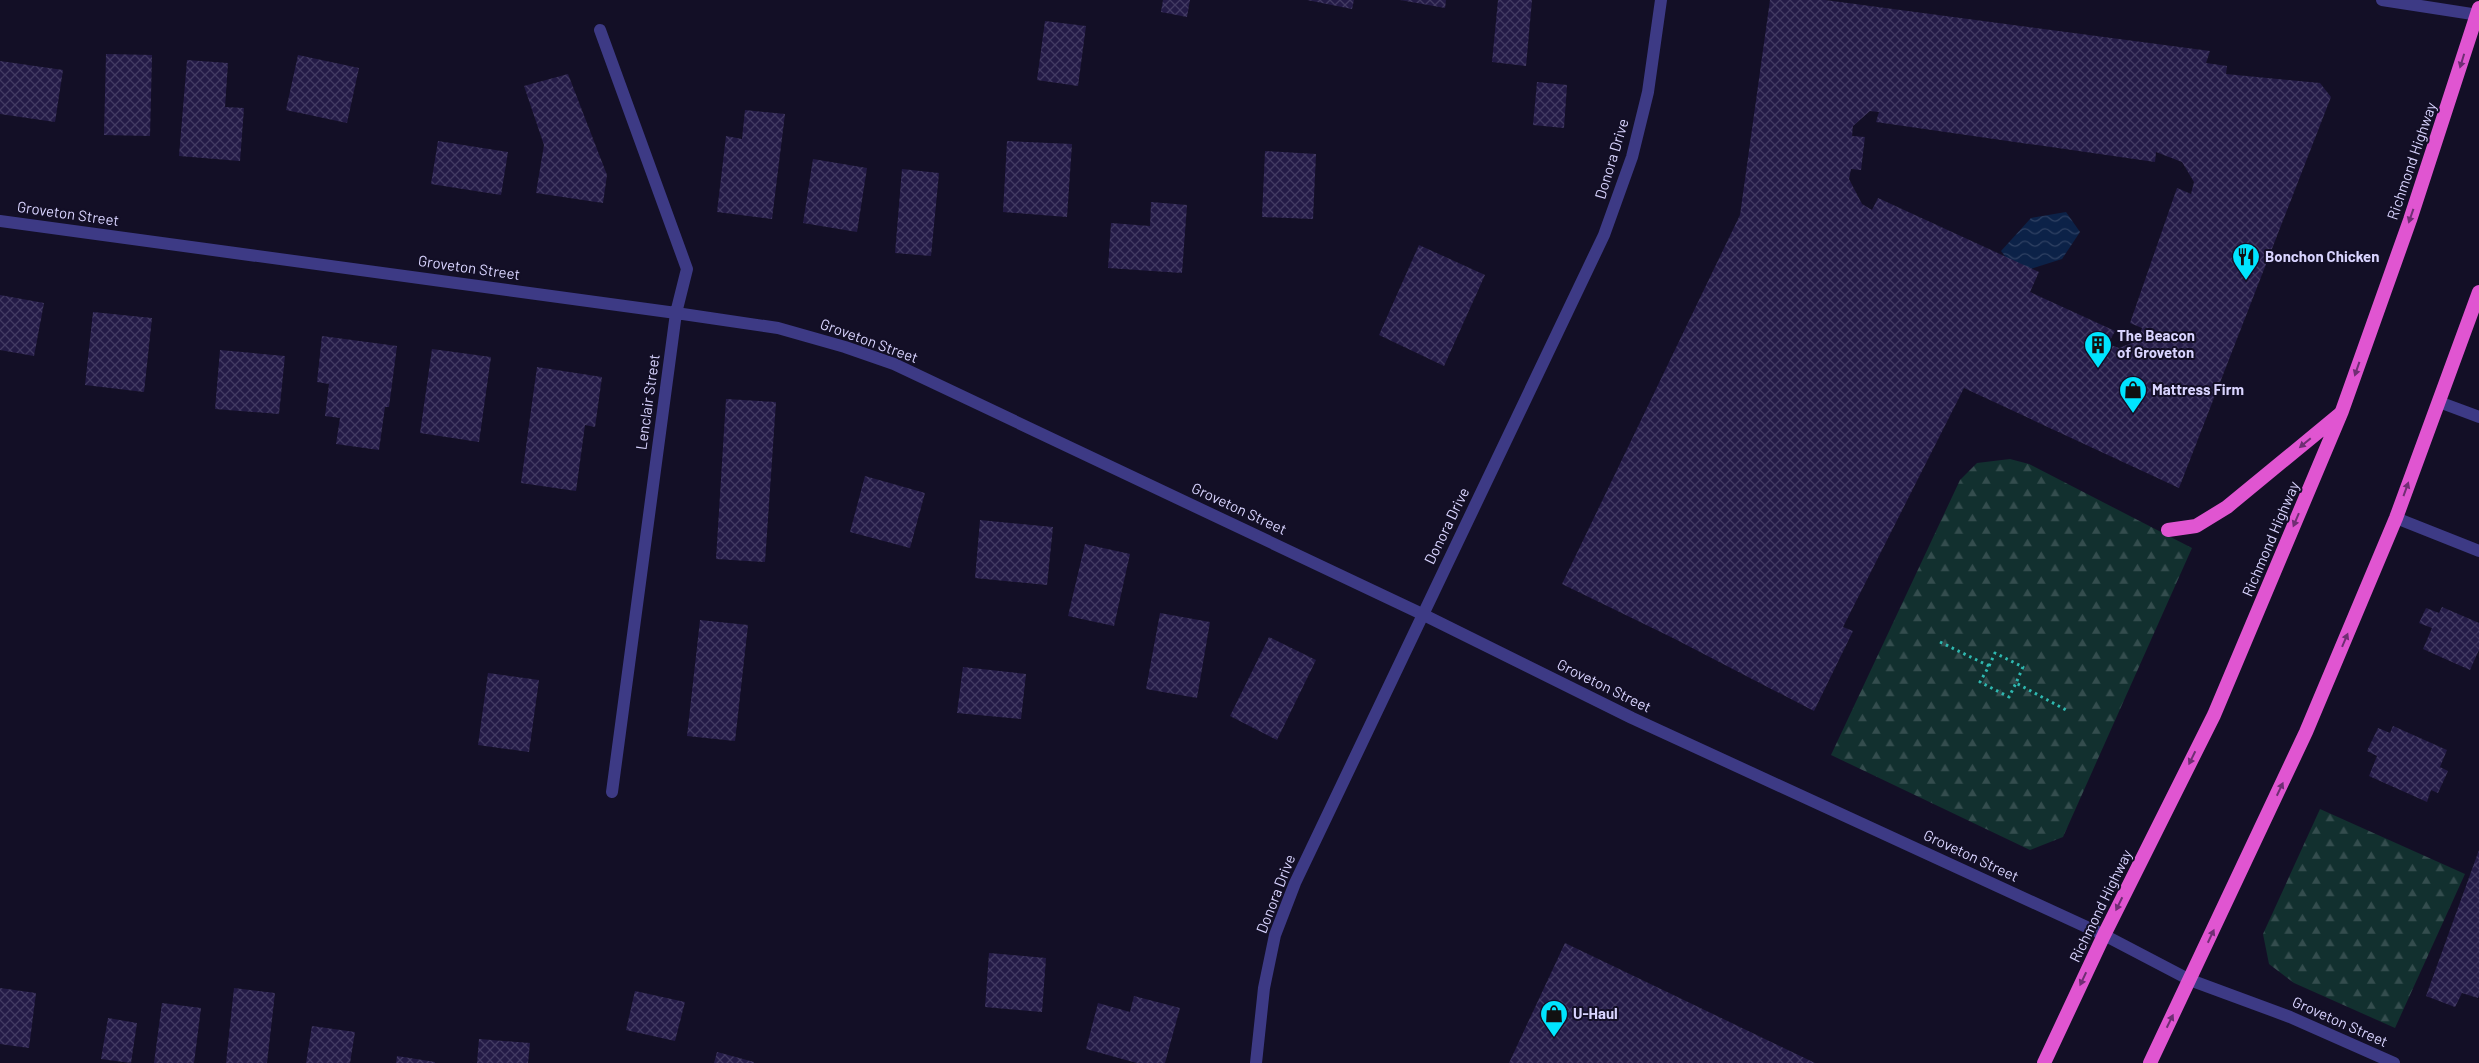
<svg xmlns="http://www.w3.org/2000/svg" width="2479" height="1063" viewBox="0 0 2479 1063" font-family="Barlow,sans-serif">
	<defs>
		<pattern id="forest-firs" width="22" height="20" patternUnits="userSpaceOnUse" patternTransform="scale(1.25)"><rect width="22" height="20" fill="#12302f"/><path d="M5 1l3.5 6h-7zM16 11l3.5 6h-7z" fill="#344d4e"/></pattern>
		<pattern id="water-waves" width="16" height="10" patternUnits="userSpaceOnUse" patternTransform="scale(1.25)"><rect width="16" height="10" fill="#0c2248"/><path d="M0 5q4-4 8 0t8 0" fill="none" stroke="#2f4163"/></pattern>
		<pattern id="building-cross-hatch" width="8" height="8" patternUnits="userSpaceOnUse" patternTransform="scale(1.25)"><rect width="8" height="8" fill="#241b47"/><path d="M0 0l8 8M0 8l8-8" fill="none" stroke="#433b63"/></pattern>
	</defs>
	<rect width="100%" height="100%" fill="#130f26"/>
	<path fill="url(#forest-firs)" d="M2010,459L2029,464L2192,548L2063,837L2030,850L1831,755L1960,480L1977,463Z
		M2320,809L2465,874L2395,1028L2294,983L2269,964L2263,934Z"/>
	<path fill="url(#water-waves)" d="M2066,212L2080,232L2062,259L2018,273L2001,251L2031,218Z"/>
	<path fill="url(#building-cross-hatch)" fill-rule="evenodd" d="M1163,0H1190L1187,17L1161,12Z
		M1307,0H1354L1352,9Z
		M1400,0H1446L1445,8Z
		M1498,0H1532L1526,66L1492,62Z
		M1770,0H1825L2210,51L2206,63L2227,66L2226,74L2320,83L2331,97L2179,488L1964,388L1843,627L1853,631L1814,711L1673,638L1562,584L1740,215ZM1870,111L1879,112L1876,122L2155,162L2156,152L2182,162L2194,182L2191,194L2177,188L2130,323L2142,328L2139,340L2119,348L2108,344L2115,331L2030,292L2039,272L1878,198L1872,210L1862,204L1849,179L1851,169L1861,170L1865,137L1852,136L1853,126Z
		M1045,21L1086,26L1078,86L1037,80Z
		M106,54L152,55L150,136L104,135Z
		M298,55L359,68L347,123L286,110Z
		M187,60L228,63L225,107L244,108L240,161L179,156Z
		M0,61L63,70L55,122L0,114Z
		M568,74L607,175L603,203L536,193L544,145L524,86Z
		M1537,82L1567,85L1564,128L1533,125Z
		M745,110L785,114L772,219L717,212L726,136L742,139Z
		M438,141L508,152L501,195L431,184Z
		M1007,141L1072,144L1067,217L1003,212Z
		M1265,151L1316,154L1313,219L1262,217Z
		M813,159L867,168L857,232L803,223Z
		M902,169L939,173L931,256L895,253Z
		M1151,202L1187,205L1182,273L1108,268L1111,223L1150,226Z
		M1419,245L1485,275L1444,366L1379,335Z
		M0,295L44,303L34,356L0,350Z
		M93,312L152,318L144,392L85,385Z
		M322,336L397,346L389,407H385L379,450L336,444L340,418L325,416L329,384L317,382Z
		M432,349L491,357L479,442L420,433Z
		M220,350L285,356L279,414L215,409Z
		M537,367L602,377L595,427L585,425L576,491L521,483Z
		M726,399L776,402L765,562L716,559Z
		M865,476L925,493L910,548L850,532Z
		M980,520L1053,527L1047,585L975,578Z
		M1085,544L1130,554L1114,626L1068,616Z
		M2442,607L2479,623V650L2470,670L2423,649L2432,628L2419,623L2426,608L2439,613Z
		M1160,613L1210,622L1197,698L1146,689Z
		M700,620L748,625L735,741L687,736Z
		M1269,637L1316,660L1277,740L1230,716Z
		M963,667L1026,674L1021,719L957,713Z
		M488,673L539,680L529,752L478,745Z
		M2393,726L2447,750L2440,767L2448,771L2438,793L2431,790L2427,802L2369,776L2377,756L2367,751L2378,728L2390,733Z
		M2479,850V995L2478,998L2462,993L2455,1007L2426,996Z
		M1565,943L1815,1063H1509Z
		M989,953L1046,958L1042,1012L985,1007Z
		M0,988L36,993L29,1048L0,1044Z
		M234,988L275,993L267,1063H226Z
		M635,991L685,1002L675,1041L626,1030Z
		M1134,996L1180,1008L1165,1063H1137L1086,1049L1098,1003L1130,1012Z
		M162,1003L201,1008L194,1063H154Z
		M108,1018L137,1023L131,1063L101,1059Z
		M312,1026L355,1032L350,1063H306Z
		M479,1039L530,1043L528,1063H477Z
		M717,1052L754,1062V1063H714Z
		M397,1056L435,1062V1063H396Z"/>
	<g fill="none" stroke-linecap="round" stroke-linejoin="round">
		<path stroke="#2fb8b0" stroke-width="3" stroke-dasharray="2.5 4" stroke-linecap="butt" d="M1940,642L1989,666L1980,682L2009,697L2016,683
			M1989,666L1995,653L2023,667L2016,683L2066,710"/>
		<path stroke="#3d3a85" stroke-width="12" d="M2439,402L2479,417"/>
		<path stroke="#3d3a85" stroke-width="12" d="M600,30L687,269L676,313L612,792
			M0,221L676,313L778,328L845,347L894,364L1422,614L1632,718L2104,935L2190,980L2290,1017L2394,1063
			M2396,518L2479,551
			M1256,1063L1264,988L1275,935L1295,883L1604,235L1632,157L1648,92L1661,0"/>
		<path stroke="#3d3a85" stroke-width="12" d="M2382,0L2479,15"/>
		<path stroke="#e055d1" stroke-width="14" d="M2168,530L2196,526L2227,507L2340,414
			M2044,1063L2104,935L2214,715L2342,411L2410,220L2479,8
			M2150,1063L2306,732L2396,518L2479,292"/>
	</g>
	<defs><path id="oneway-solid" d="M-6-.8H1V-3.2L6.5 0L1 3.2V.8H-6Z" transform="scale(1.25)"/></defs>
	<g fill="#6f2e73">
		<use href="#oneway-solid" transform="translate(2462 61) rotate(107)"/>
		<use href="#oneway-solid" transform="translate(2411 216) rotate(109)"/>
		<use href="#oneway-solid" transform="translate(2357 369) rotate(109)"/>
		<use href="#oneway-solid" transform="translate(2305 443) rotate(140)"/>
		<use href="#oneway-solid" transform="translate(2406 489) rotate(-70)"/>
		<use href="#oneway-solid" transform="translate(2296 520) rotate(113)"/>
		<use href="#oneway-solid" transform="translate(2345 640) rotate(-67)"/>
		<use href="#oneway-solid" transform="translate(2192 758) rotate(116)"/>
		<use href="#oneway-solid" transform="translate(2280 789) rotate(-65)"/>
		<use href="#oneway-solid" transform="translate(2119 904) rotate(116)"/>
		<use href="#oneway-solid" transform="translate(2211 936) rotate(-65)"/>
		<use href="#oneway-solid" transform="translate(2083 979) rotate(115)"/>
		<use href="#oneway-solid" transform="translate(2170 1021) rotate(-64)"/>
	</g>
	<defs>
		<symbol id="restaurant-pin" viewBox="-11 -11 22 30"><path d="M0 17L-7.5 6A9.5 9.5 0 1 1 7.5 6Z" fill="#00e5ff" stroke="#130f26"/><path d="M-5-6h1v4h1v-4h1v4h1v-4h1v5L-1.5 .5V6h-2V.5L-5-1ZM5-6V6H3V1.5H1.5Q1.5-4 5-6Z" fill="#111"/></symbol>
		<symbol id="building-pin" viewBox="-11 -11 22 30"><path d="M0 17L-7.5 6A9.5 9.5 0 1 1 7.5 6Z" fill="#00e5ff" stroke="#130f26"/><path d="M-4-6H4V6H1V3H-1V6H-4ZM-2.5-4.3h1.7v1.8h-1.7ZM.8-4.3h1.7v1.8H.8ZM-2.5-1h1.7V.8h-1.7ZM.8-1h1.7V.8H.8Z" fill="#111"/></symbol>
		<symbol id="shop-pin" viewBox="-11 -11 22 30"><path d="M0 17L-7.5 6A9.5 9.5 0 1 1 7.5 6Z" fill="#00e5ff" stroke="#130f26"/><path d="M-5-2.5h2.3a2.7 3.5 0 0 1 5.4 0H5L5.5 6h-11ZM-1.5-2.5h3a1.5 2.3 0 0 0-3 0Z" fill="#111"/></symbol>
	</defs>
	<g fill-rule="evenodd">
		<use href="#restaurant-pin" x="2230" y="241" width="32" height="43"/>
		<use href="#building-pin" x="2082" y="329" width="32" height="43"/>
		<use href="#shop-pin" x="2117" y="374" width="32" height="43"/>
		<use href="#shop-pin" x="1538" y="998" width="32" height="43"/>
	</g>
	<g text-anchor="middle" stroke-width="4" stroke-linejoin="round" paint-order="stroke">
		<g font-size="15" fill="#d9d4ff" stroke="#130f26">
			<text transform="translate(1612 159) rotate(-73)" y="5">Donora Drive</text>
			<text transform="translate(2412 161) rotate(-71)" y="5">Richmond Highway</text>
			<text transform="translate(68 214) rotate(8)" y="5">Groveton Street</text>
			<text transform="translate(469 268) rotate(8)" y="5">Groveton Street</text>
			<text transform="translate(869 341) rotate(20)" y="5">Groveton Street</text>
			<text transform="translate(648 402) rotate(-82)" y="5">Lenclair Street</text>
			<text transform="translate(1239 509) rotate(25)" y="5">Groveton Street</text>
			<text transform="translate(1447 526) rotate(-64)" y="5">Donora Drive</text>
			<text transform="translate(2271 539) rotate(-67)" y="5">Richmond Highway</text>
			<text transform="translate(1604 686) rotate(26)" y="5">Groveton Street</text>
			<text transform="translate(1971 856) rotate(25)" y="5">Groveton Street</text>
			<text transform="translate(1276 894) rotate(-69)" y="5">Donora Drive</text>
			<text transform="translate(2101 906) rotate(-64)" y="5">Richmond Highway</text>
			<text transform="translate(2340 1022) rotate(24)" y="5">Groveton Street</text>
		</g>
		<g font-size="15" font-weight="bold" fill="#d9d4ff" stroke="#130f26" text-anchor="start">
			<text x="2265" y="262">Bonchon Chicken</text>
			<text x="2117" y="341">The Beacon<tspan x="2117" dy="17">of Groveton</tspan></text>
			<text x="2152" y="395">Mattress Firm</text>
			<text x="1573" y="1019">U-Haul</text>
		</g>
	</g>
</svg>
